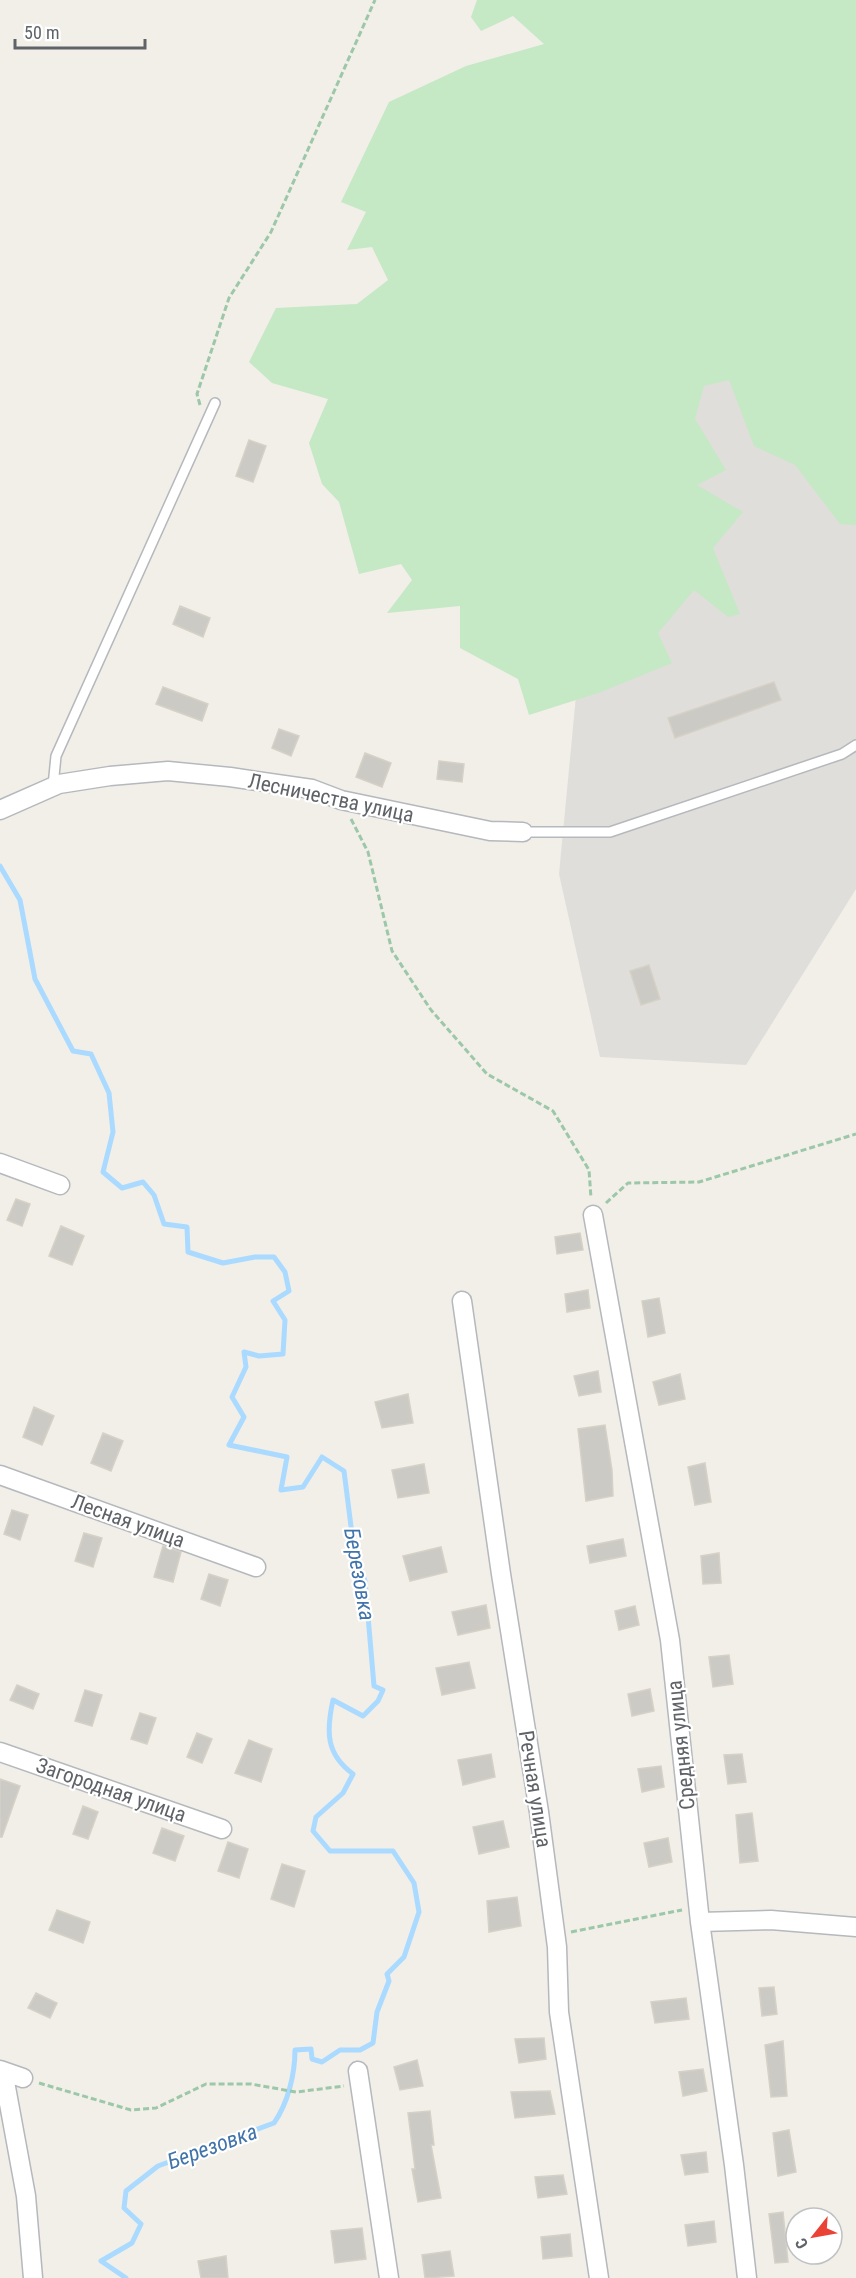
<svg xmlns="http://www.w3.org/2000/svg" width="856" height="2278" viewBox="0 0 856 2278" font-family="'Roboto Condensed',sans-serif">
	<rect width="100%" height="100%" fill="#f1efe8"/>
	<path fill="#e0deda" d="M692,316L856,466V889L746,1065L600,1057L559,874L584,612Z"/>
	<path fill="#c5e8c5" d="M477,0H856V525L840,524L795,465L754,446L729,380L704,386L695,419L726,470L697,485L743,512L713,548L740,614L728,617L694,590L658,633L672,663L601,692L529,715L518,679L460,648V606L387,613L412,580L401,564L359,574L339,502L322,484L309,443L328,399L272,383L249,362L276,308L357,304L388,280L372,247L347,250L366,212L341,202L389,102L466,66L544,44L513,16L481,31L471,17Z"/>
	<g fill="none" stroke-linecap="round" stroke-linejoin="round">
		<path stroke="#aadaff" stroke-width="5" d="M0,866L20,900L35,979L73,1051L91,1054L109,1093L113,1132L103,1172L122,1188L143,1182L154,1195L164,1224L187,1227L188,1252L223,1263L255,1257H274L285,1272L289,1291L273,1301L285,1320L283,1354L259,1356L244,1352L246,1367L232,1397L244,1417L229,1445L287,1457L281,1490L303,1487L322,1457L344,1471L354,1550L365,1581L374,1686L383,1690L378,1701L363,1716L333,1700C326,1732 326,1754 353,1774L343,1793L316,1817L313,1831L330,1851H393L414,1883L419,1912L404,1957L387,1974L389,1981L377,2012L373,2043L360,2050H340L322,2062L312,2059L311,2049L295,2050C295,2074 288,2103 274,2123L158,2166L126,2191L124,2208L141,2224L132,2243L101,2261L126,2278"/>
	</g>
	<path fill="#cccac5" stroke="#d6d1c6" stroke-width="1.5" d="M249,440L266,446L253,482L236,476Z
		M180,606L210,618L203,637L173,624Z
		M774,682L781,700L675,738L668,718Z
		M163,687L208,704L202,721L156,704Z
		M279,729L299,736L291,756L272,748Z
		M365,753L391,763L382,787L356,777Z
		M439,761L464,764L462,782L437,779Z
		M649,965L660,999L641,1005L630,971Z
		M16,1199L30,1204L22,1226L7,1220Z
		M61,1226L84,1236L72,1265L49,1256Z
		M580,1233L583,1250L557,1254L555,1237Z
		M588,1290L590,1308L567,1312L565,1294Z
		M659,1298L665,1333L648,1337L642,1301Z
		M598,1371L601,1392L579,1396L574,1376Z
		M680,1374L685,1399L659,1405L653,1382Z
		M408,1394L413,1423L382,1428L375,1402Z
		M34,1407L54,1416L42,1445L23,1437Z
		M605,1425L612,1470L613,1496L586,1501L578,1429Z
		M103,1433L123,1441L111,1471L91,1463Z
		M705,1463L711,1502L695,1505L688,1467Z
		M424,1464L429,1493L398,1498L392,1470Z
		M12,1510L28,1515L20,1540L4,1534Z
		M84,1533L102,1538L93,1567L75,1561Z
		M623,1539L626,1556L590,1563L587,1546Z
		M163,1546L181,1552L173,1582L154,1577Z
		M441,1547L447,1572L410,1581L403,1556Z
		M719,1553L721,1583L703,1584L701,1556Z
		M209,1574L228,1580L220,1606L201,1599Z
		M486,1605L490,1628L458,1635L452,1612Z
		M635,1606L639,1625L619,1630L615,1611Z
		M729,1655L733,1684L713,1687L709,1657Z
		M469,1662L475,1688L442,1695L436,1668Z
		M17,1685L39,1694L33,1709L10,1700Z
		M650,1689L654,1711L632,1716L628,1694Z
		M85,1690L102,1695L92,1726L75,1721Z
		M140,1713L156,1718L147,1744L131,1739Z
		M197,1733L212,1739L202,1763L187,1757Z
		M249,1740L272,1749L261,1782L235,1773Z
		M491,1754L495,1777L463,1785L458,1760Z
		M742,1754L746,1782L728,1784L724,1755Z
		M661,1766L664,1787L642,1792L638,1769Z
		M0,1779L20,1786L2,1837H0Z
		M83,1806L98,1812L88,1839L73,1834Z
		M752,1813L758,1861L740,1863L736,1815Z
		M503,1821L509,1847L479,1854L473,1827Z
		M162,1828L184,1836L175,1861L153,1853Z
		M668,1838L672,1862L649,1867L644,1843Z
		M228,1842L248,1849L239,1878L218,1871Z
		M282,1864L305,1871L294,1907L271,1899Z
		M517,1897L521,1926L489,1932L487,1901Z
		M57,1910L90,1922L83,1943L49,1930Z
		M774,1987L777,2014L762,2016L759,1988Z
		M36,1993L57,2003L50,2018L28,2008Z
		M686,1998L689,2019L655,2023L651,2002Z
		M544,2038L546,2059L519,2063L515,2039Z
		M783,2041L787,2096L771,2097L765,2045Z
		M417,2060L423,2086L400,2090L394,2067Z
		M703,2069L707,2091L683,2096L679,2072Z
		M550,2091L555,2114L515,2118L511,2092Z
		M430,2111L434,2145H431L441,2198L418,2202L412,2169H415L408,2113Z
		M789,2130L796,2172L778,2176L773,2133Z
		M706,2152L708,2172L685,2175L681,2155Z
		M563,2175L567,2194L538,2198L535,2177Z
		M783,2212L788,2262L775,2263L769,2214Z
		M714,2221L716,2242L688,2246L685,2225Z
		M362,2228L366,2259L335,2263L331,2231Z
		M570,2234L572,2256L543,2259L541,2237Z
		M450,2251L454,2276L425,2278L422,2255Z
		M226,2256L228,2278H201L198,2261Z"/>
	<g fill="none" stroke-linecap="round" stroke-linejoin="round">
		<defs>
			<path id="lane" d="M53,786L56,756L215,403
				M523,832H610L842,754L856,745"/>
			<path id="street" d="M0,810L59,784L110,776L168,771L230,777L312,789L341,800L490,831L523,832
				M0,1163L60,1185
				M593,1215L670,1640L700,1922L734,2165L747,2278
				M462,1301L501,1574L539,1812L557,1947L559,2012L599,2278
				M0,1475L256,1567
				M0,1752L222,1829
				M700,1922L771,1920L856,1927
				M0,2070L23,2078
				M3,2071L26,2196L33,2278
				M358,2071L389,2278"/>
		</defs>
		<use href="#lane" stroke="#b5b8bc" stroke-width="12"/>
		<use href="#street" stroke="#b5b8bc" stroke-width="21"/>
		<path stroke="#9cc7a9" stroke-width="3" stroke-dasharray="6 3" stroke-linecap="butt" d="M200,405L197,394L229,298L271,232L375,0
			M351,819L368,852L392,951L431,1010L487,1074L553,1111L589,1170L591,1198
			M606,1203L628,1183L699,1182L856,1134
			M571,1932L682,1910
			M39,2083L131,2110L156,2108L206,2084H251L296,2092L344,2086"/>
		<use href="#lane" stroke="#fff" stroke-width="9"/>
		<use href="#street" stroke="#fff" stroke-width="18"/>
	</g>
	<g text-anchor="middle" stroke-width="4.5" stroke-linejoin="round" paint-order="stroke">
		<g font-size="21" fill="#5f6368" stroke="#fff">
			<text transform="translate(331 798) rotate(12)" y="7">Лесничества улица</text>
			<text transform="translate(128 1521) rotate(20)" y="7">Лесная улица</text>
			<text transform="translate(681 1745) rotate(-96)" y="7">Средняя улица</text>
			<text transform="translate(535 1789) rotate(81)" y="7">Речная улица</text>
			<text transform="translate(111 1790) rotate(19)" y="7">Загородная улица</text>
		</g>
		<g font-size="22" font-style="italic" fill="#4174aa" stroke="#fff">
			<text transform="translate(360 1574) rotate(80)" y="8">Березовка</text>
			<text transform="translate(212 2146) rotate(-20)" y="8">Березовка</text>
		</g>
	</g>
	<g transform="translate(814 2236) rotate(239)"><circle r="28" fill="#ffffff" stroke="#bfc1c3" stroke-width="1.5"/>
	<path d="M0-4.5L10 22L0 15L-10 22Z" fill="#ea4335"/>
	<text y="-9" font-size="16" font-weight="bold" text-anchor="middle" fill="#5f6368">С</text>
	</g>
	<path d="M15 39v9h130v-9" fill="none" stroke="#5f6368" stroke-width="3"/>
	<text x="24" y="39" font-size="18" fill="#5f6368" stroke="#ffffff" stroke-width="4.5" paint-order="stroke">50 m</text>
</svg>
